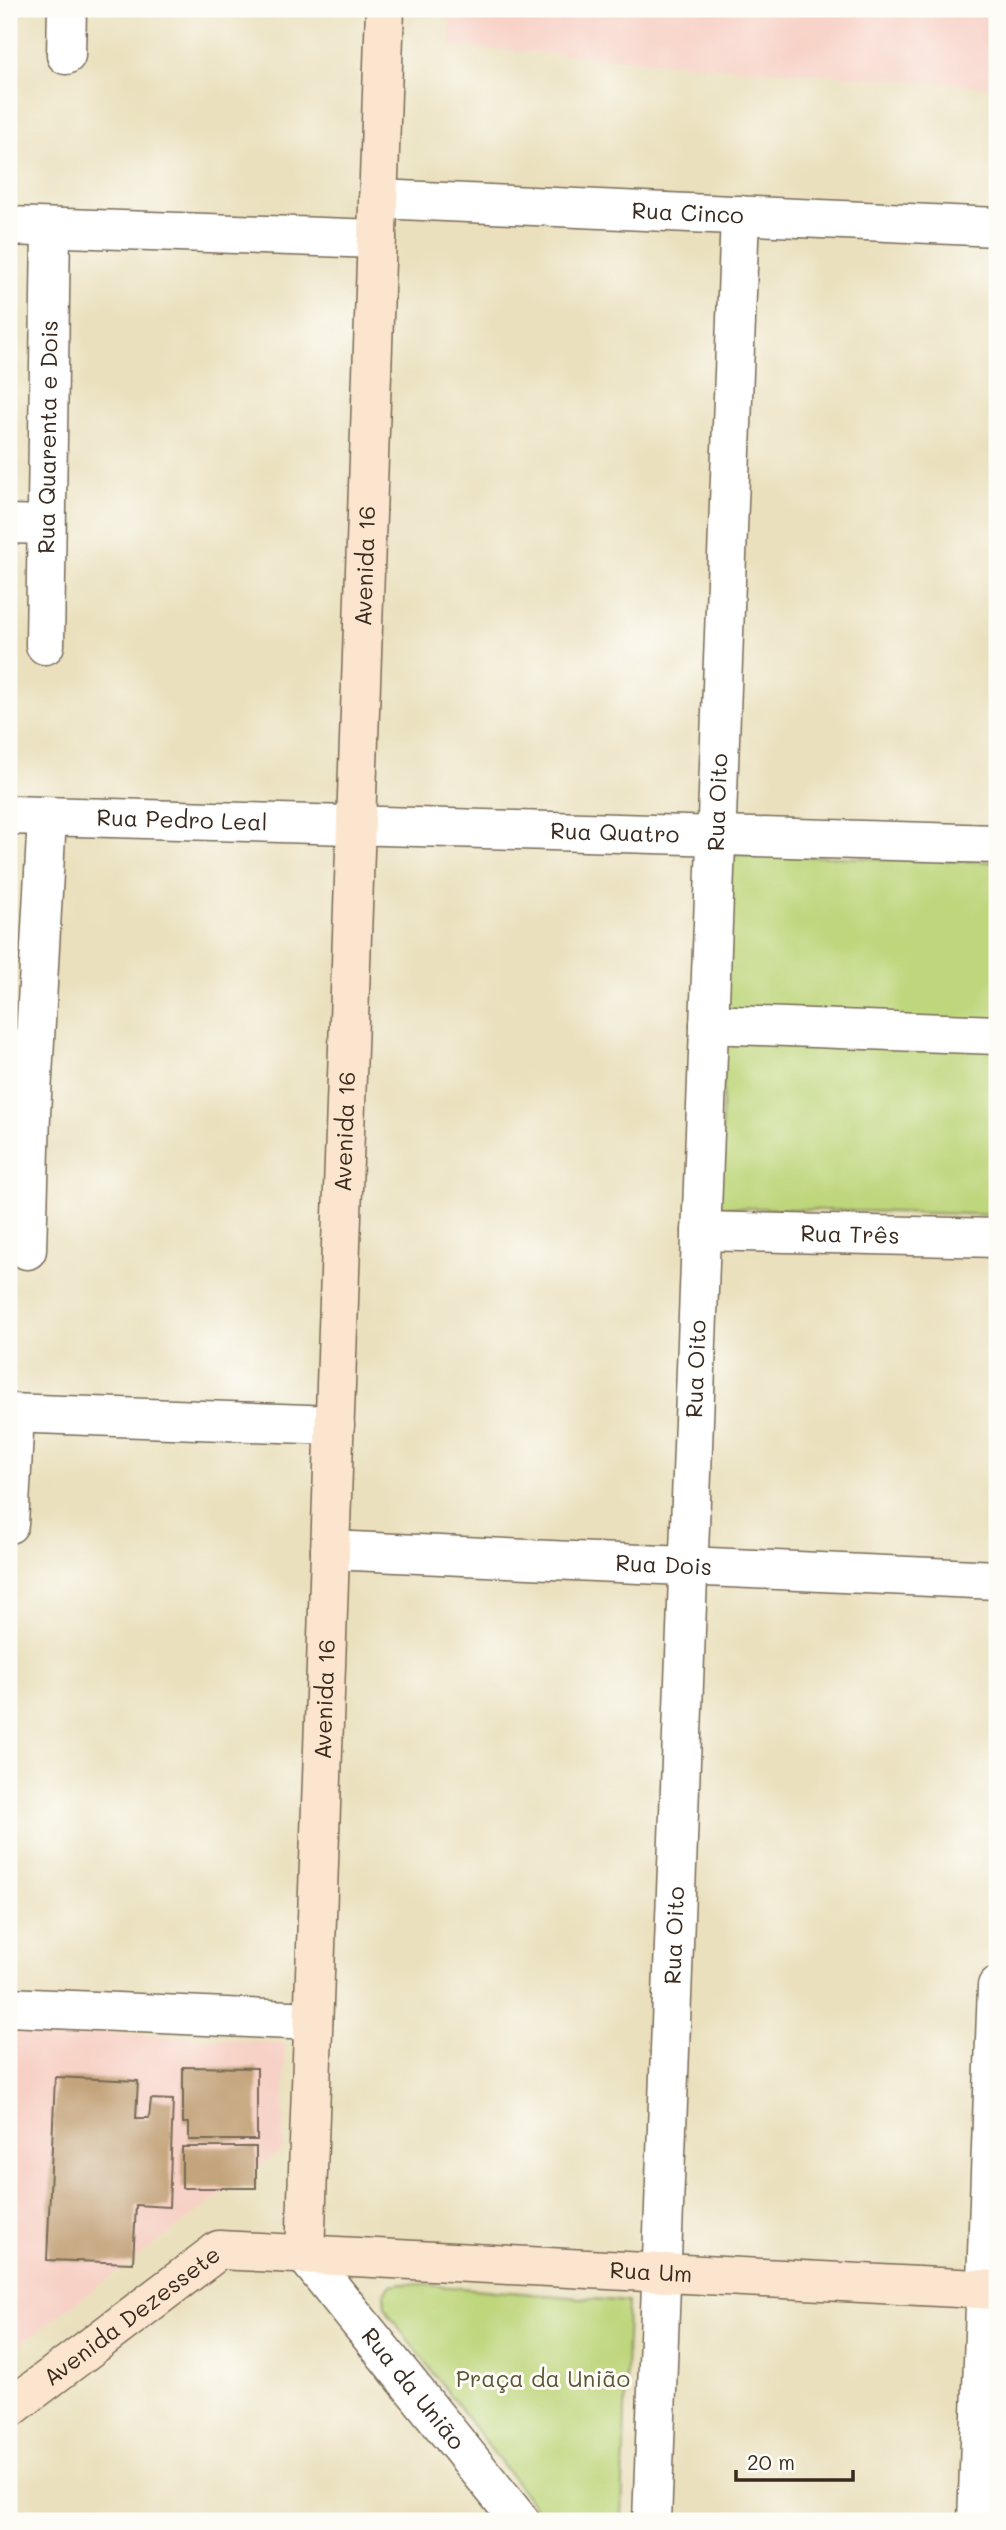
<svg xmlns="http://www.w3.org/2000/svg" width="1006" height="2530" viewBox="0 0 1006 2530" font-family="Mali,sans-serif">
	<rect width="100%" height="100%" fill="#fdfcf7"/>
	<filter id="ink" filterUnits="userSpaceOnUse"><feTurbulence type="fractalNoise" baseFrequency=".0143" numOctaves="2"/><feDisplacementMap in="SourceGraphic" scale="14" xChannelSelector="R" yChannelSelector="G"/><feConvolveMatrix kernelMatrix="1 2 1 2 8 2 1 2 1" color-interpolation-filters="sRGB"/></filter>
	<filter id="wash" filterUnits="userSpaceOnUse"><feTurbulence type="fractalNoise" baseFrequency=".00686" numOctaves="4" result="noise"/><feDisplacementMap in="SourceGraphic" scale="28" xChannelSelector="R" yChannelSelector="G"/><feGaussianBlur stdDeviation="1.57" result="paint"/><feColorMatrix in="noise" values="0 0 0 0 0 0 0 0 0 0 0 0 0 0 0 0 0 1.4 0 .05"/><feComposite in="paint" operator="in"/></filter>
	<g filter="url(#wash)">
		<rect width="100%" height="100%" fill="#eae0bd"/>
		<path fill="#f7d1c6" d="M450,9H997V87L450,46Z
			M9,2027L285,2043L283,2149L9,2352Z"/>
		<path fill="#bed67b" stroke="#7c804c" stroke-width="2" d="M731,854L997,862V1215L719,1207Z
			M403,2283L628,2302L622,2521H545L391,2317L385,2306L384,2294L391,2285Z"/>
		<g id="blocks">
			<path fill="#c4a47c" d="M183,2067L257,2068V2140H189V2123H183Z
				M55,2077L138,2081L136,2118H149L151,2099L173,2100L169,2207L136,2205L133,2263L47,2260Z
				M182,2147H256V2188H182Z"/>
		</g>
	</g>
	<g filter="url(#ink)">
		<use href="#blocks" fill-opacity="0" stroke="#786a56" stroke-width="2"/>
		<g fill="none" stroke-linecap="round" stroke-linejoin="round">
			<defs>
				<g id="street">
					<path d="M66,55L67,9"/>
					<path id="s1" d="M378,199L997,227"/>
					<path d="M9,226L377,239"/>
					<path d="M9,524L46,525"/>
					<path id="s2" d="M45,645L51,228"/>
					<path id="s3" d="M9,815L997,844"/>
					<path d="M709,1024L997,1035"/>
					<path id="s4" d="M701,1231L997,1238"/>
					<path d="M27,1250L31,1114L47,817"/>
					<path d="M9,1413L335,1425"/>
					<path d="M9,1524L15,1414"/>
					<path id="s5" d="M330,1550L997,1580"/>
					<path d="M9,2007L313,2021"/>
					<path id="s6" d="M305,2255L520,2521"/>
					<path id="s7" d="M652,2521L740,215"/>
					<path d="M977,2521L997,1986"/>
				</g>
				<g id="secondary">
					<path id="s8" d="M305,2255L385,9"/>
					<path id="s9" d="M9,2409L219,2250L997,2290"/>
				</g>
			</defs>
			<use href="#street" stroke="#786a56" stroke-width="41"/>
			<use href="#secondary" stroke="#786a56" stroke-width="41"/>
			<use href="#street" stroke="#fff" stroke-width="38"/>
			<use href="#secondary" stroke="#fce5cf" stroke-width="38"/>
		</g>
	</g>
	<g text-anchor="middle" stroke-width="6" stroke-linejoin="round" paint-order="stroke">
		<g font-size="23" fill="#3b2a1e" stroke="#fdfcf7">
			<text dy="8" stroke="none"><textPath href="#s1" startOffset="310">Rua Cinco</textPath></text>
			<text dy="8" stroke="none"><textPath href="#s2" startOffset="208">Rua Quarenta e Dois</textPath></text>
			<text dy="8" stroke="none"><textPath href="#s8" startOffset="1690">Avenida 16</textPath></text>
			<text dy="8" stroke="none"><textPath href="#s7" startOffset="1720">Rua Oito</textPath></text>
			<text dy="8" stroke="none"><textPath href="#s3" startOffset="173">Rua Pedro Leal</textPath></text>
			<text dy="8" stroke="none"><textPath href="#s3" startOffset="606">Rua Quatro</textPath></text>
			<text dy="8" stroke="none"><textPath href="#s8" startOffset="1124">Avenida 16</textPath></text>
			<text dy="8" stroke="none"><textPath href="#s4" startOffset="149">Rua Três</textPath></text>
			<text dy="8" stroke="none"><textPath href="#s7" startOffset="1153">Rua Oito</textPath></text>
			<text dy="8" stroke="none"><textPath href="#s5" startOffset="334">Rua Dois</textPath></text>
			<text dy="8" stroke="none"><textPath href="#s8" startOffset="556">Avenida 16</textPath></text>
			<text dy="8" stroke="none"><textPath href="#s7" startOffset="586">Rua Oito</textPath></text>
			<text dy="8" stroke="none"><textPath href="#s9" startOffset="696">Rua Um</textPath></text>
			<text dy="8" stroke="none"><textPath href="#s9" startOffset="154">Avenida Dezessete</textPath></text>
			<text dy="8" stroke="none"><textPath href="#s6" startOffset="172">Rua da União</textPath></text>
		</g>
		<g font-size="23" fill="#5c5535" stroke="#fdfcf7">
			<text x="543" y="2387">Praça da União</text>
		</g>
	</g>
	<rect width="1006" height="2530" fill="none" stroke="#fdfcf7" stroke-width="35"/>
	<path d="M736 2470v10h117v-10" fill="none" stroke="#3b2a1e" stroke-width="3.5"/>
	<text x="747" y="2470" font-size="21" fill="#3b2a1e" stroke="#fdfcf7" stroke-width="5" paint-order="stroke">20 m</text>
</svg>
